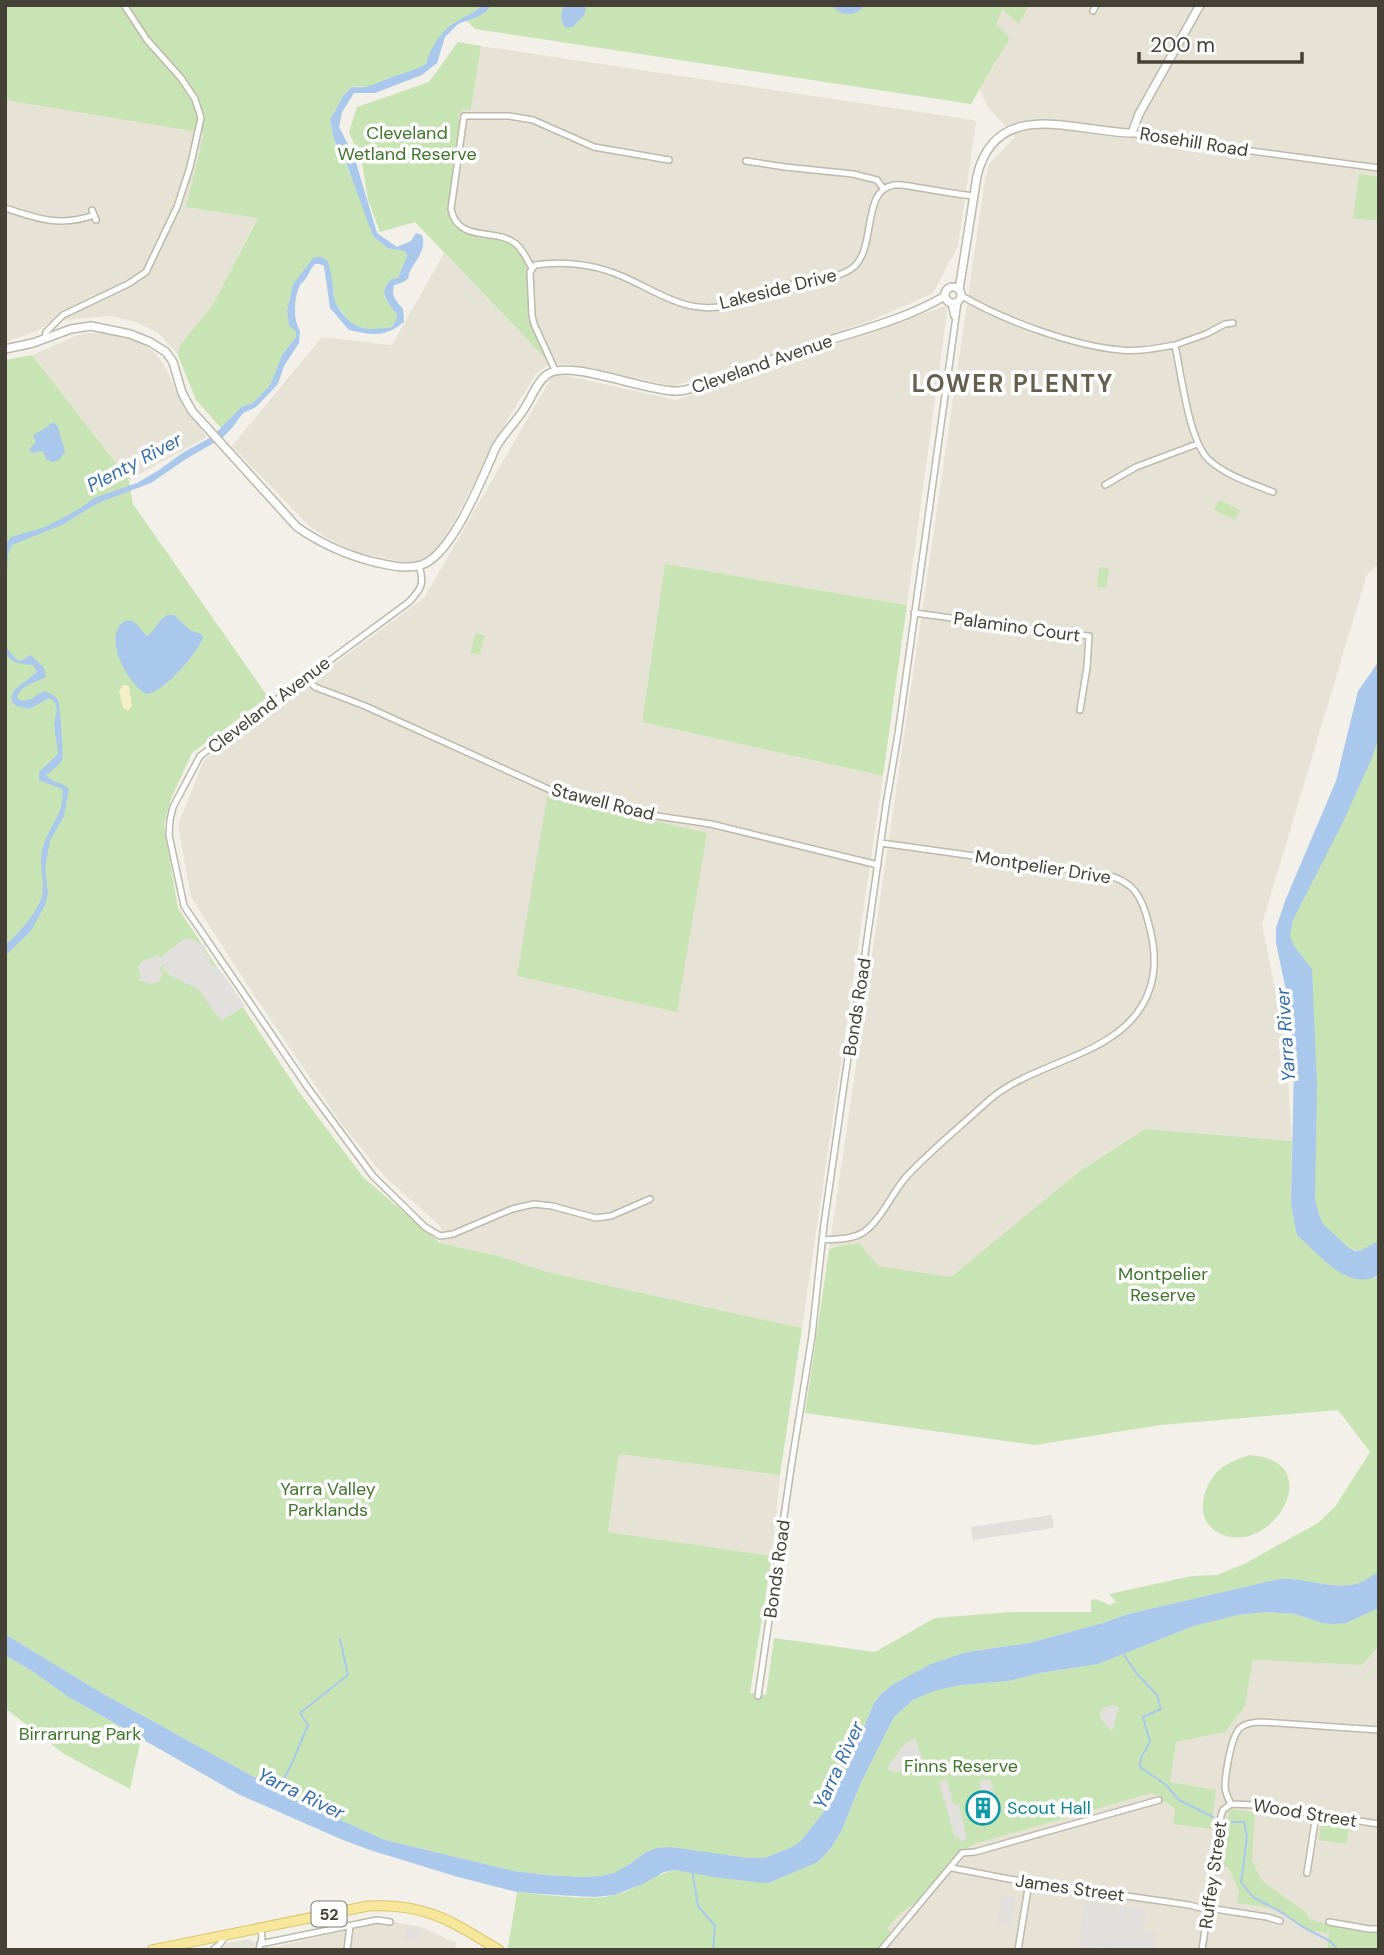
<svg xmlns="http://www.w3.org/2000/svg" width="1384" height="1955" viewBox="0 0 1384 1955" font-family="'DM Sans',sans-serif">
	<rect width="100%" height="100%" fill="#f2f0e8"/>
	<path fill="#e6e3d6" d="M1029,5H1379V564L1367,574L1262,924L1286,1045L1292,1141L1145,1129L1080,1171L951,1278L878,1266L853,1245L833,1246L829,1250L985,180L989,164L1015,137L988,107L980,90L1010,38L995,24L1004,10L1019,23Z
		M481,46L973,120L976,123L958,246L933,293L870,321L674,386L564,364L547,366L536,374L509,417L445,538L428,558L416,562H403L356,552L327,538L309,526L232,446L322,337L392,345L444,253L545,357L531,322L528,272L502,239L473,236L455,228L450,220L449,208L460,124L458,114L463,110L471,109Z
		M5,100L204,133L258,217L212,306L180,345L177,353L157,332L135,322L110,316L52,321L37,331L5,342Z
		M948,305L907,605L665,565L642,722L883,776L802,1328L547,1272L499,1256L440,1243L441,1227L385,1177L340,1122L242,977L191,897L178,825L204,760L424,598L551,378L559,374L676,400Z
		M89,333H106L126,338L143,344L156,354L167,370L175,390L186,408L207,437L129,480L32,355L78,335Z
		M619,1454L780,1475L772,1556L608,1532Z
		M1379,1646V1950H879L889,1932L886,1928L958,1853L975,1844L1152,1793L1175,1809L1211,1829L1170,1782L1176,1741L1245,1706L1253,1660L1362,1665Z
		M390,1921L420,1927L435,1933L456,1943L455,1950H221L227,1943L247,1939L269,1948Z"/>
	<path fill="#c9e4b4" d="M5,5H1029L1019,24L1003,10L996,24L1010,38L971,104L475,29L464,18L455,22L444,32L426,64L412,72L385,79L373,86L352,87L343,96L330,120L334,140L356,187L373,236L387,248L405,251L407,257L398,278L384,296L397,315L396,320L392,327L371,330L356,327L345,316L334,301V290L330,279V268L321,257L293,284L287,311L289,326L296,331V337L282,355L270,385L253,403L241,407L221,428L196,400L177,353L180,345L212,306L258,218L186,207L204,133L5,100Z
		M458,42L481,46L471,110H463L458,114L460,124L449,208C454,248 490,228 513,246C537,265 524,299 532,324C535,336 541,348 546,359L415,222L380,232L368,200L362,163L349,132L357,107L429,82Z
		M1359,174L1379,177L1378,221L1353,218Z
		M32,355L129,480L133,504L268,697L192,753L170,801L164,825L178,908L299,1092L364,1178L440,1243L499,1256L547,1272L802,1328L780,1475L619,1454L608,1532L772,1556L750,1693L766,1695L774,1638L875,1652L935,1618L1010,1612H1091V1600L1096,1599L1110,1605L1116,1602L1109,1594L1192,1576L1217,1575L1244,1564L1318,1523L1335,1507L1370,1452L1338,1410L1161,1425L1035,1445L805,1413L829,1250C836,1244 849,1246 859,1243L878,1266L951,1277L1080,1171L1145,1129L1292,1141L1291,1204L1296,1231L1376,1278L1379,1275V1572C1372,1575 1366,1580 1359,1583C1333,1591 1305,1577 1279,1579L1128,1614L1103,1623L1029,1643L967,1652L892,1685L882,1693L874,1703L847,1768L825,1810L800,1842L790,1848L764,1858H748L718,1855L646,1852L628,1865L614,1873L600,1876L582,1877L547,1875L514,1871L385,1840L298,1801L100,1692L5,1634V360Z
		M1219,500L1240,510L1235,520L1214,510Z
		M665,564L907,605L883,776L642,722Z
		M1099,567L1109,568L1106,588L1097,587Z
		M476,633L485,636L479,655L470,652Z
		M1379,714V1242C1369,1248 1360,1253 1349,1248L1312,1217L1286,940L1296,906Z
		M547,797L707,833L677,1012L517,976Z
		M1249,1455C1332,1460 1270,1560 1219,1533C1193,1520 1202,1485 1220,1469C1229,1462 1239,1459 1249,1455Z
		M1379,1608V1646L1362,1665L1253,1660L1245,1706L1225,1732L1176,1742L1170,1782L1216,1790L1211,1829L1173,1824L1175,1809L1152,1793L975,1844L958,1853L921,1899L901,1913L887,1928L890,1932L879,1950H515L508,1947L517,1892C545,1894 589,1902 615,1895C637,1890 654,1874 675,1870L771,1882L818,1862L831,1848L842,1830L860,1785L894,1717L913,1700L934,1691L961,1685L1009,1681L1040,1673L1098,1664L1194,1626L1238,1615L1267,1612L1295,1614L1322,1623H1346Z
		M5,1655L32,1671L67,1696L141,1739L130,1789L64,1754L5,1708Z
		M1232,1809L1255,1813L1252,1860L1262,1881L1307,1913L1308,1918L1318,1922L1379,1932V1950H1327L1329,1933L1309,1930L1272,1908L1237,1903L1239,1891L1228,1867L1222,1866L1229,1811Z
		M1324,1824L1349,1828L1346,1844L1319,1840L1321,1826Z"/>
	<path fill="#f4efc6" d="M123,685L129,686L132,706L128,711L123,708L119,691Z"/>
	<path fill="#e1e0dc" d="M189,937L194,941L206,946L204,952L210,957L211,963L223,974L245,1006L221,1021L198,989L171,976L162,968L165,965L164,963L160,968V971L163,973L159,981L152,984L138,980L141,976L138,968L141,962L158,955L161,958L171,948Z
		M1052,1515L1054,1528L973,1540L971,1527Z
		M1113,1705L1119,1707L1112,1732L1101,1719L1100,1714L1102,1708Z
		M915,1738L922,1758L896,1773L888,1769L889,1764L905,1744Z
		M946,1779L954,1805H959L967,1840L960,1841L959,1837L955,1838L939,1782Z
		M990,1779L995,1795L983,1799L979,1782Z
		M1001,1895L1015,1897L1011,1926L997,1924Z
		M1085,1901L1146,1910L1143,1931L1156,1933L1154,1950H1124L1092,1945L1091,1950H1078Z
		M406,1927L421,1930L419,1942L404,1939Z"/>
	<path fill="#a9c8eb" d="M482,5H491L486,12L477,17L458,24L445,37L437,63L422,75L375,93H354L342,112L339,127L354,156L377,233L397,247L411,241L416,233L422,235C427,249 416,260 410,271C406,278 412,276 405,281C402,283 398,284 394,285C391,296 396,301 403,309L404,322C384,338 372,335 349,330L330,308L324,266L320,264H315C310,269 310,273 306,278C302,285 302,280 299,287C294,299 293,320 300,331L299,343L284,366L278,384L256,407L243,413L232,428L222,438L186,459L151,483L98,503L62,525L12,545L8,554L5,602V545L11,537L45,527L79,509L94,498L137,483L156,472L184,452L213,436L241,407L253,403L270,385L282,355L296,337V331L289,326L287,311L293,284L314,257H321L327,260C332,272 333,286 334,298C335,304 339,308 342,313C357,332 370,330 392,327L396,320L397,315C388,301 377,294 391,279L398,278L407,256L405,251L387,248L373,236L346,163V153H341L334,140L330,120L343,96L352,87C366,88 371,86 384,80C398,74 412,72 426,64C430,49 440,32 454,23C464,16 474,14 482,5Z
		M564,5H584L586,8L584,15L573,27L566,28L563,25L561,16Z
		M831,5H865C855,18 841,16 831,5Z
		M52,423H54L57,425L65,451L60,459L53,462L46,459L43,451L32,453L29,449L36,442L33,435L44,429Z
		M168,615H174L190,630L201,634L203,638C197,653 163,694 146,694C129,685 103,640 122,623C125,621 128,619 132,621C138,623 142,632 147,636C156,630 158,619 168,615Z
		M5,646L15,658L20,661L31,655L44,668L46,677C35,683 20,685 17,698L22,701L31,699L44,691C49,693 55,695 58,700C60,703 64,757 62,760C59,766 51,771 46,775C52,783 63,782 69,789L64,816L50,841L45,868L48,894L45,905L31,931L5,956V945C16,937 39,910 42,896C45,882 38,862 43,846C49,827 66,810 62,789L39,780V772L58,754L54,724L57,710L54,701L49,698L29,709L16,706L13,703L11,697L14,690L37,672L33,665C19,664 6,663 5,646Z
		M1379,661V737L1372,758L1343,822L1293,920L1290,936L1294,946L1312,969L1317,1084L1315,1199L1320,1218L1324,1225L1349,1248L1355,1251L1361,1250L1379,1241V1275C1348,1293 1319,1254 1298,1236L1296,1231L1291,1204L1294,1066L1292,1034L1289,1005L1276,943V928L1285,901L1336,781L1358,691Z
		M1379,1572V1608L1346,1623L1334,1624L1322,1623L1295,1614L1267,1612L1238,1615L1194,1626L1098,1664L1040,1673L1009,1681L961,1685L934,1691L913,1700L894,1717L860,1785L842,1830L831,1848L818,1862L771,1882L763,1883L714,1877L675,1870L664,1872L645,1883L615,1895L595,1897L556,1895L517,1892L458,1877L373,1851L343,1840L238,1794L67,1696L32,1671L5,1655V1634L100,1692L298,1801L385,1840L514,1871L547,1875L583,1877L600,1876L614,1873L628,1865L646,1852L657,1848L671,1847L748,1858H764L790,1848L800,1842L825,1810L847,1768L874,1703L882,1693L892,1685L931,1664L967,1652L1029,1643L1103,1623L1128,1614L1279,1579C1305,1577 1333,1591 1359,1583C1366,1580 1372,1575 1379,1572Z"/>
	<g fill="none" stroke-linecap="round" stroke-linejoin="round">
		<path stroke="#a9c8eb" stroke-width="2" d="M1124,1655L1137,1674L1157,1695L1161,1709L1143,1717L1150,1742L1141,1758L1140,1767L1166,1785L1179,1800L1213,1817
			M278,1790L292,1763L308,1725L300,1713L348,1675L340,1639
			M1232,1822H1244L1247,1837L1241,1882L1253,1897L1281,1912L1303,1927L1330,1941L1338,1950
			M692,1870L698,1906L715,1926L713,1950"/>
		<defs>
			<path id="minor" d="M1093,11L1096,5
				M1132,133L1146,137L1379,168
				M746,161L785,167L853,174L877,180L883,188
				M5,208C38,219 61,227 94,215
				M92,210L96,220
				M532,268C527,260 524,251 516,244C496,227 458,244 451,209L464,116H509L533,120L594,147L669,160
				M962,296C1003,320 1073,346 1121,350C1139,352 1157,348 1175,345C1181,373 1189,442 1209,460C1227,476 1251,483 1273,492
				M951,303L954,316
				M45,339L46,332L63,315L128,284L146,272L177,207L190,167L201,118L195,99L181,78L147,40L124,5
				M1175,345L1206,334L1225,324L1233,323
				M555,370L534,324L532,315L530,272L535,265C561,261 590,264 614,273C650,286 682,315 724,306C744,301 764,291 785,286C804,281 835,280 851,269C878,251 860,190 894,185C903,184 912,187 921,188C938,191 956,194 973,196
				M1105,485L1136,467L1197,444
				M419,566C425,584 421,589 409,602L200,756L173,807L170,820L169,835L184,906L308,1088L373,1176L425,1227L440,1236L453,1234L512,1209L534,1204L552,1206L596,1218L611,1216L650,1199
				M914,613C973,620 1030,631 1089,636L1087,667L1080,710
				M306,677L315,687L365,706L557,793L637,813L711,824L878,865
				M822,1240C836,1239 851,1240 864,1232C881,1220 892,1193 906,1177C931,1150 961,1126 988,1101C1036,1058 1128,1057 1150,988C1157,967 1155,947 1149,925C1142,896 1134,881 1103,874L881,843
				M758,1696L791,1468L812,1336L824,1224L851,1036L862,975L886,805L898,734L958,302
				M1231,1804C1228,1799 1226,1794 1225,1788C1225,1775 1231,1736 1240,1728C1246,1723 1254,1722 1262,1722L1379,1730
				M1231,1804L1255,1805L1379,1824
				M952,1868L1009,1879L1189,1905L1208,1910
				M1307,1873L1316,1815
				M1208,1908L1267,1917L1280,1921
				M1329,1922L1369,1929H1379
				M260,1944L377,1920L390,1922
				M213,1950L220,1944L226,1935
				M259,1950L262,1938L261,1927
				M347,1950L350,1926
				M881,1950L962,1853L975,1852L1159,1800
				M1018,1950L1029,1882
				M1202,1950L1221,1816L1223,1810L1231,1804"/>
			<path id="tertiary" d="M945 295a8 8 0 1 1 16 0a8 8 0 1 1-16 0Z
				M959,290L977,176C996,96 1076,132 1132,133L1139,114L1200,5
				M5,349L33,343L71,329L91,326L130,334L150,342L166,352L173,362L182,393L192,411L297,527C320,543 346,555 374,562C389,565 405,570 421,565C452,556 483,476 496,447C504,433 516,422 524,409C532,397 537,381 548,374C569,359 647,392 677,391C684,391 691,388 698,387C737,373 775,357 814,345C860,330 904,320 945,296"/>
			<path id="primary" d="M152,1950L368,1906C426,1903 451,1921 499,1950"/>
		</defs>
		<use href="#minor" stroke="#bdb9ab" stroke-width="8"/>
		<use href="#tertiary" stroke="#bdb9ab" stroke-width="10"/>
		<use href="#primary" stroke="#dac66e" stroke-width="11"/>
		<use href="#minor" stroke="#fff" stroke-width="5"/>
		<use href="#tertiary" stroke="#fff" stroke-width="7"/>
		<use href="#primary" stroke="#f6e79d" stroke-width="9"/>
	</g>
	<defs>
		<symbol id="building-ring" viewBox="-11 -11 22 22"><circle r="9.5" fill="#fff" stroke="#0f9aa8" stroke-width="1.5"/><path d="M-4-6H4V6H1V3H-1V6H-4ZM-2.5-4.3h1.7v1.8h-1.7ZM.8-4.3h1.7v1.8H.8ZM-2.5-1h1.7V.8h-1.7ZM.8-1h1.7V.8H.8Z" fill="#0f9aa8"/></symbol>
	</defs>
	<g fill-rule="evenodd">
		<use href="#building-ring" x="964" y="1789" width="38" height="38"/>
	</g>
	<g text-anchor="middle" stroke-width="7" stroke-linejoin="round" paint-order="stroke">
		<rect fill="#fff" stroke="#7d7a73" stroke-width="2" x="311.5" y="1901.5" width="35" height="25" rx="5"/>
		<g font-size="16" font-weight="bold" fill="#454137">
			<text x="329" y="1920">52</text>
		</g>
		<g font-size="18" fill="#41732f" stroke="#fff">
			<text x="407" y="139">Cleveland<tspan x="407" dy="21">Wetland Reserve</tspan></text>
			<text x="1163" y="1280">Montpelier<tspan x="1163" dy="21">Reserve</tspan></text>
			<text x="328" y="1495">Yarra Valley<tspan x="328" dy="21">Parklands</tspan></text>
			<text x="80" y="1740">Birrarrung Park</text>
			<text x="961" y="1772">Finns Reserve</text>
		</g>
		<g font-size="18" fill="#454137" stroke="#fff">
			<text transform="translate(1194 142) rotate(9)" y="6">Rosehill Road</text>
			<text transform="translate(778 289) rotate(-14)" y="6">Lakeside Drive</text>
			<text transform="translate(762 364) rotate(-19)" y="6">Cleveland Avenue</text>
			<text transform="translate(1017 627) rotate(8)" y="6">Palamino Court</text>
			<text transform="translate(269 705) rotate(-37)" y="6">Cleveland Avenue</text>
			<text transform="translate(603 802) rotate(14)" y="6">Stawell Road</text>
			<text transform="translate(1043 867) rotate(9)" y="6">Montpelier Drive</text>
			<text transform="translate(857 1007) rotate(-81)" y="6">Bonds Road</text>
			<text transform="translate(777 1569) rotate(-82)" y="6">Bonds Road</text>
			<text transform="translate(1305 1813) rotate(9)" y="6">Wood Street</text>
			<text transform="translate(1213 1875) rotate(-82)" y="6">Ruffey Street</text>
			<text transform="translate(1070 1888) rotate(8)" y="6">James Street</text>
		</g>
		<g font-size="18" fill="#0d838f" stroke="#fff" text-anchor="start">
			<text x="1007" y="1814">Scout Hall</text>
		</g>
		<g font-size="19" font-style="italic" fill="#386da9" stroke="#fff">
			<text transform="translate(134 462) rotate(-28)" y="7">Plenty River</text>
			<text transform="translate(1285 1035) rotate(-94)" y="7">Yarra River</text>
			<text transform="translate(838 1765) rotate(-65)" y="7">Yarra River</text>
			<text transform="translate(301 1793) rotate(26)" y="7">Yarra River</text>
		</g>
		<g font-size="24" font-weight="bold" letter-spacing="2" fill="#67604f" stroke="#fff">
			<text x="1013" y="392">LOWER PLENTY</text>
		</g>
	</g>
	<rect width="1384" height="1955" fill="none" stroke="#454137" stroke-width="14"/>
	<path d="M1139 52v10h163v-10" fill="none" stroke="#454137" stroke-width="3.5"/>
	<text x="1150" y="52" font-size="21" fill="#454137" stroke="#ffffff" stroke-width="5" paint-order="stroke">200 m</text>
</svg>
